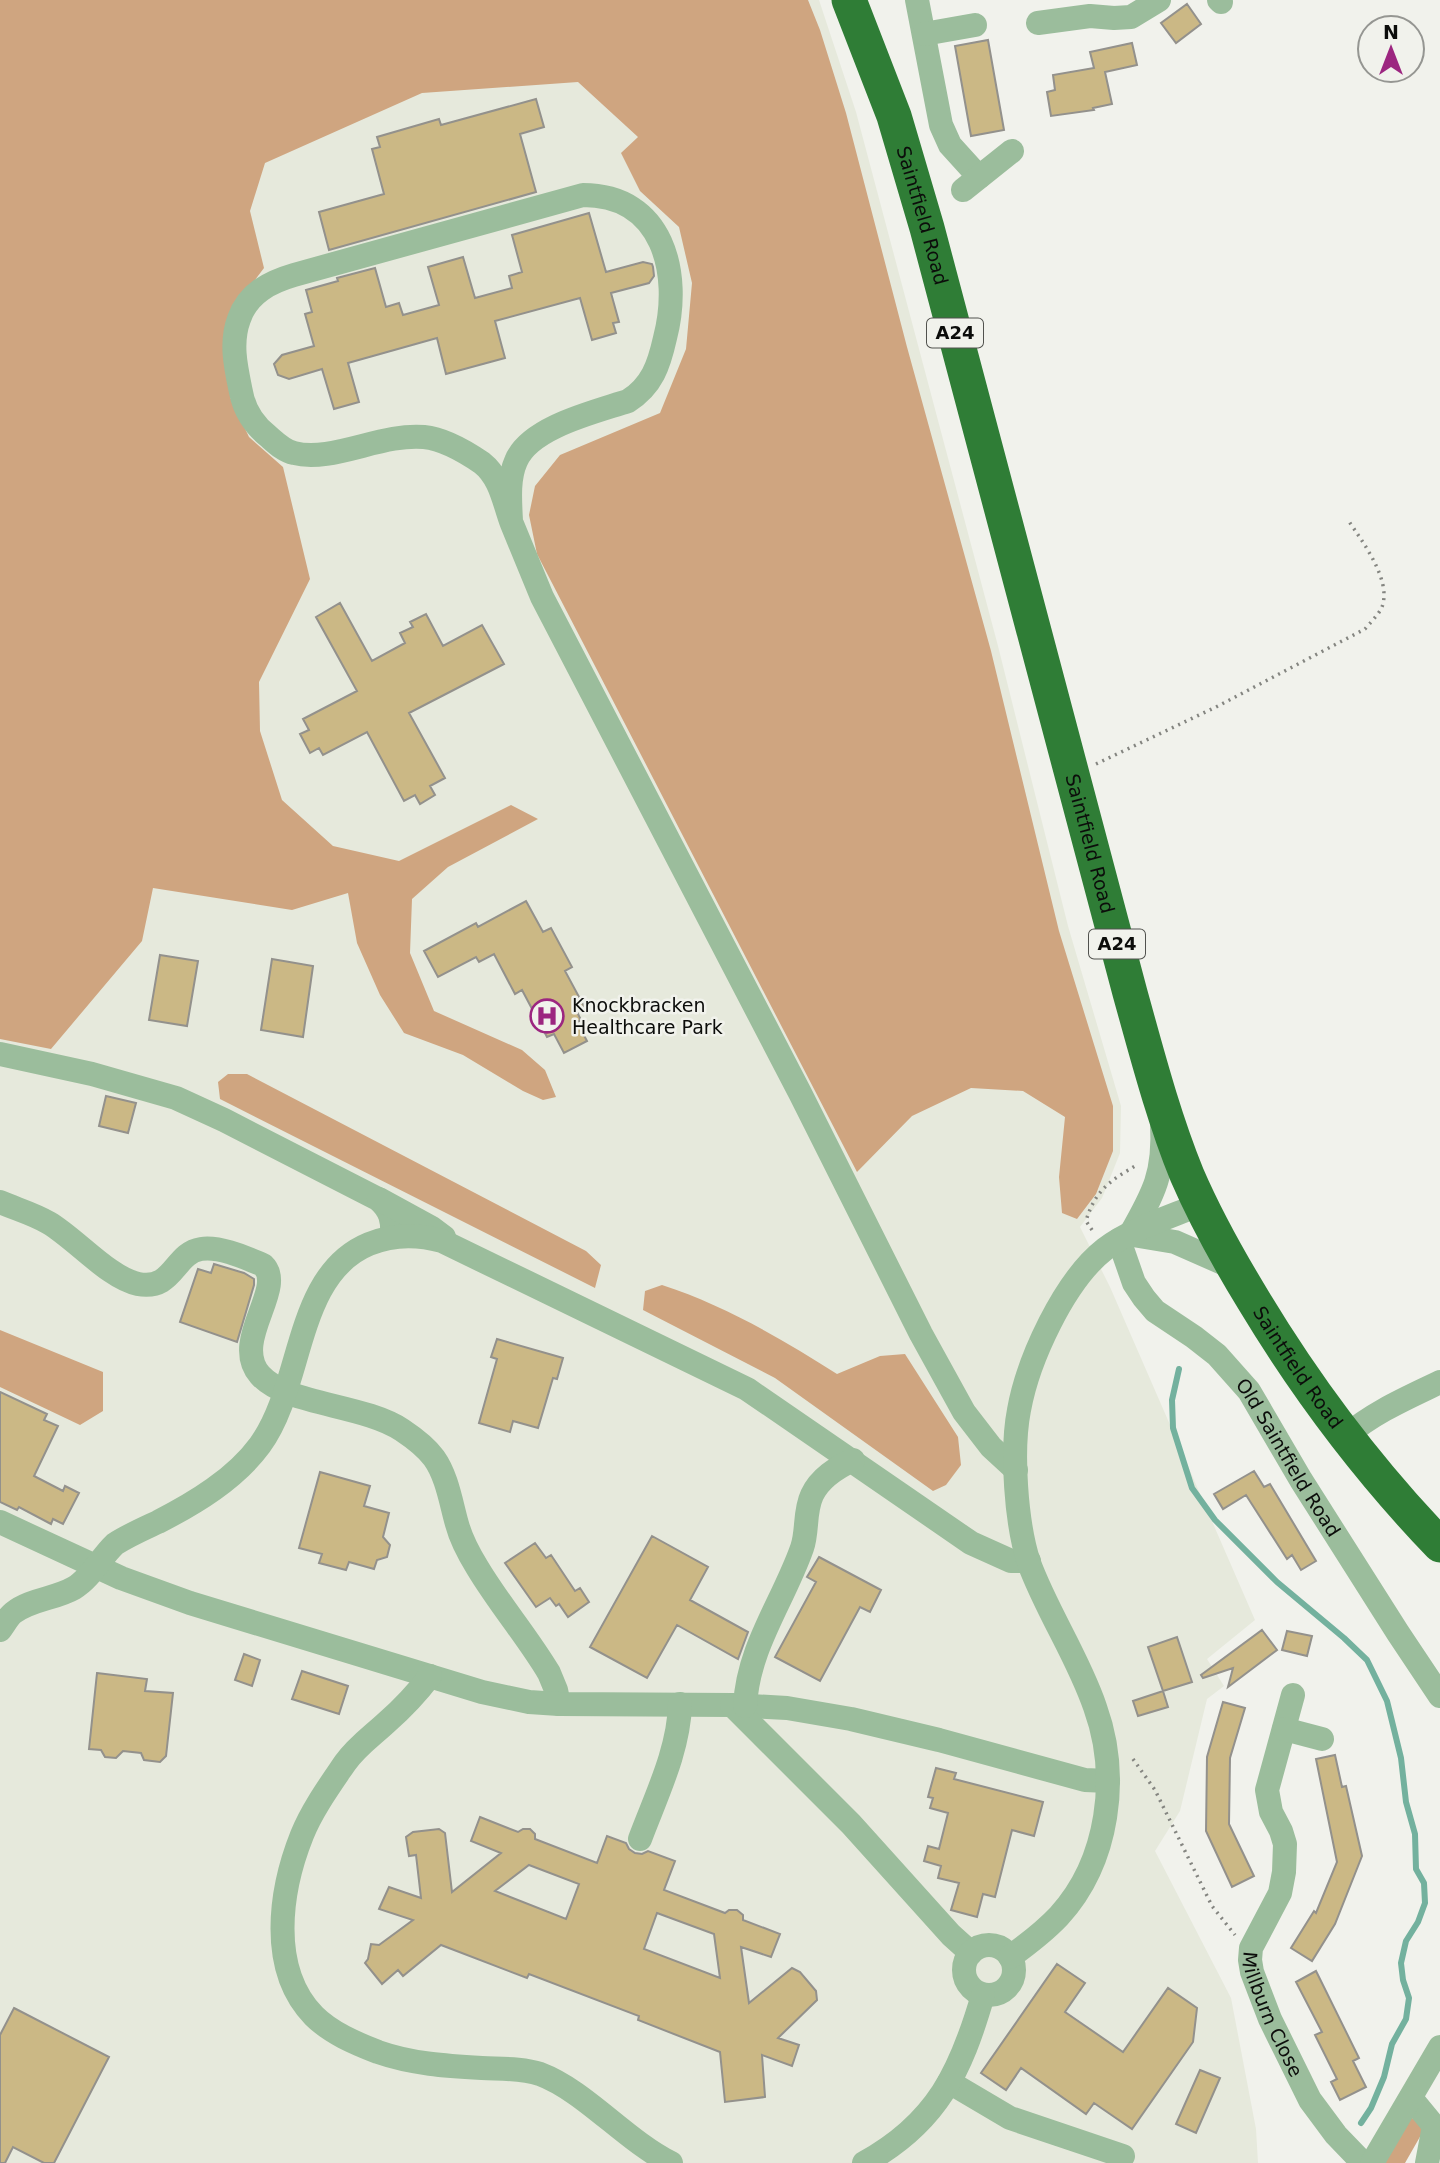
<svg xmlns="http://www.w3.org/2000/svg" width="1440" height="2163" viewBox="0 0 1440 2163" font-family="'DejaVu Sans',sans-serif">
	<rect width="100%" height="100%" fill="#f1f2ec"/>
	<path fill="#e6e9dc" d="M0,0H819L856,112L998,646L1068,926L1121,1106L1120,1153L1102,1198L1080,1227L1110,1287L1255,1620L1207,1659L1224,1686L1207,1699L1180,1811L1155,1851L1231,1998L1256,2129L1258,2163H0Z"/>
	<path fill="#cfa580" d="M0,0H808L820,30L846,113L907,347L991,651L1059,931L1113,1106V1151L1096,1194L1077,1219L1062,1213L1059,1177L1065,1117L1023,1091L971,1088L912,1116L857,1172L537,554L529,515L535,486L560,455L660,413L686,349L692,283L679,227L640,191L621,153L638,137L578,82L422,93L265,163L250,211L264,268L236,305L230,397L249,437L283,467L310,579L259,682L260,731L282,800L333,846L399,861L511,805L538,819L448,867L412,899L410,953L434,1011L522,1050L545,1070L556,1097L543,1100L523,1091L463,1055L404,1033L380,995L357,943L348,893L292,910L153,888L142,941L51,1049L0,1039Z
		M228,1074H247L586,1251L601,1265L595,1288L220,1099L218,1082Z
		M662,1285C724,1305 782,1339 837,1374L880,1356L905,1354L958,1437L961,1465L946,1485L933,1491L775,1378L643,1310L645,1291Z
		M0,1330L103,1372V1411L80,1425L0,1387Z
		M1411,2117L1425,2128L1405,2163H1384Z"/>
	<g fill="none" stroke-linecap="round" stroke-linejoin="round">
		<path stroke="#73b19e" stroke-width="6" d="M1179,1369L1172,1400L1173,1428L1192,1488L1215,1520L1277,1582L1344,1638L1367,1660L1387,1701L1401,1758L1406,1802L1415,1834L1416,1869L1424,1883L1425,1903L1418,1922L1406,1941L1401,1963L1403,1980L1409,1998L1406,2019L1392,2044L1384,2077L1371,2108L1361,2123"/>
	</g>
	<path fill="#cbb885" stroke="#93918c" stroke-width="2" fill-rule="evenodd" d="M1187,4L1201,24L1176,43L1161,23Z
		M988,40L1004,130L971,136L955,46Z
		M1132,43L1137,65L1105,72L1112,104L1093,108L1094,110L1051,116L1047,92L1055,90L1053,75L1094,68L1090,52Z
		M536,99L544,127L520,134L536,192L329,250L319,212L384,194L372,149L380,147L377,137L439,119L441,125Z
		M589,213L606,272L643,262L652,264L653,267L654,276L649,283L611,293L619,322L613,323L616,333L592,340L580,298L495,321L505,358L446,374L437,338L348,363L359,402L334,409L322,369L289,379L278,375L274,364L282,355L314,346L305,314L312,312L306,290L338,281L337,278L375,268L386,307L399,303L403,315L439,305L428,267L463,257L475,298L512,288L509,276L522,272L512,235Z
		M340,603L372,661L405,643L400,633L413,627L410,622L426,614L443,646L482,625L504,664L409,713L445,778L430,786L435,795L420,804L415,795L404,801L367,732L323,755L319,748L310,753L300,734L309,730L303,719L357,691L316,617Z
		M526,901L543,932L551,928L572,967L565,971L585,1008L577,1012L581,1020L577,1022L587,1041L564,1053L554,1034L547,1037L522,990L515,994L494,954L479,962L476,957L438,977L424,951L476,923L478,927Z
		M160,955L198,961L187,1026L149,1020Z
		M272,959L313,966L303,1037L261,1030Z
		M106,1096L136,1103L128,1133L99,1126Z
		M214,1264L244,1273L254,1279V1285L237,1342L180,1322L198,1269L211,1273Z
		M497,1339L563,1358L557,1379L553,1378L538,1428L513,1421L510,1432L479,1423L497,1359L491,1357Z
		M0,1392L47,1414L44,1420L58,1426L34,1476L63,1491L65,1486L79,1493L63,1524L53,1519L51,1524L19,1507L17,1510L0,1502Z
		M1254,1471L1264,1487L1270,1484L1316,1561L1301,1570L1292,1555L1287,1559L1246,1495L1223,1509L1214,1494Z
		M320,1472L370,1486L364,1506L389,1513L383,1537L390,1545L387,1557L377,1560L374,1569L349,1562L346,1570L319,1563L322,1554L299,1548Z
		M652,1536L708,1567L690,1600L748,1632L738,1659L677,1625L647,1678L590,1647Z
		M535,1543L546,1558L551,1555L575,1591L580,1588L589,1602L568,1617L559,1604L556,1606L550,1598L536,1607L505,1563Z
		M819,1557L881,1590L870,1612L860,1607L820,1681L775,1657L816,1582L807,1577Z
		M1262,1630L1277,1650L1228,1687L1233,1668L1203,1678L1201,1675Z
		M1287,1631L1312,1636L1307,1656L1282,1650Z
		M1177,1637L1192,1682L1163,1691L1148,1647Z
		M244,1654L260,1660L252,1686L235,1680Z
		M302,1671L348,1686L339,1714L292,1699Z
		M97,1673L147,1679L145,1691L173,1693L166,1756L160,1762L144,1760L141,1753L123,1751L116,1758L105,1757L101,1750L89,1749Z
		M1163,1691L1168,1707L1138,1716L1133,1701Z
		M1223,1702L1245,1708L1230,1758L1229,1824L1254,1876L1232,1887L1206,1831L1207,1757Z
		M1335,1755L1342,1787L1346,1786L1362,1856L1335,1924L1312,1961L1291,1948L1314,1911L1316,1913L1337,1862L1316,1759Z
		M936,1768L956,1773L954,1779L1043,1802L1034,1836L1012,1830L995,1897L983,1894L977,1917L951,1910L959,1883L938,1878L941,1866L924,1861L928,1846L939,1849L948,1813L930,1808L933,1798L928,1797Z
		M480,1817L518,1832L523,1829H530L535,1834V1839L597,1863L607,1836L626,1843L629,1849L635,1853L642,1854L648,1851L675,1861L664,1890L725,1913L729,1910H737L743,1915V1920L780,1934L771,1957L741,1947L749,2003L792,1968L800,1972L816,1991L817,2000L778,2038L799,2045L792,2066L762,2055L765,2097L725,2102L720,2052L638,2020L639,2016L529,1974L527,1978L441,1945L403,1976L398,1970L382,1984L365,1963L368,1959L371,1944L379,1945L413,1920L379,1909L389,1887L421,1898L416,1855L409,1856L406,1837L413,1832L439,1829L445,1833L452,1892L501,1853L471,1841ZM529,1865L579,1884L566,1919L495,1891ZM657,1913L714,1934L720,1978L644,1949Z
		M1057,1964L1085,1983L1065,2012L1123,2052L1168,1988L1197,2008L1193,2042L1132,2129L1094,2103L1086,2114L1021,2068L1006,2090L981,2073Z
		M1316,1971L1359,2058L1353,2061L1366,2087L1340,2100L1331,2082L1337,2079L1315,2035L1322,2032L1296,1982Z
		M14,2008L109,2057L54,2163H44L13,2147L5,2163H0V2035Z
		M1200,2070L1220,2078L1196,2133L1176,2124Z"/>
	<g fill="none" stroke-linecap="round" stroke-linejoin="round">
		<path stroke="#848580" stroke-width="3.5" stroke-dasharray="2 5" stroke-linecap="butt" d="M1096,764L1216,707L1365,629C1370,623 1379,614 1382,607C1392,580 1362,541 1348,520
			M1092,1230L1086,1221C1095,1190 1111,1180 1137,1165
			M1133,1759L1155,1790L1212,1906L1235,1935"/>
		<g stroke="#9bbd9c" stroke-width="24">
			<path d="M917,0L941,125L950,145L979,177"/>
			<path d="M1219,0L1221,2"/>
			<path d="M1038,23L1090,16L1114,18L1131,17L1159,0"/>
			<path d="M924,34L975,25"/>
			<path d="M963,190L1012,151"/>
			<path d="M511,521C510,501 508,479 516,461C530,427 595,412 628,401C652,386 659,365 665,338C682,273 663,195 583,195L294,275C270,282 248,293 239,319C230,343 236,368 241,392C244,409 254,425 268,436C276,443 284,451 294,453C331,463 382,433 424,437C444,439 466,452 482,463C501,478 504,503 512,524C522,548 532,573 542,597L800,1093L921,1334L964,1412L991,1447L1016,1470"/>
			<path d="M0,1054L92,1074L176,1098L224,1120L378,1199C391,1210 393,1221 392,1237"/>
			<path d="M379,1199L432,1228L444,1237"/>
			<path d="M0,1202C16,1209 34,1214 49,1223C76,1239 109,1278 138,1284C174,1291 174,1253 201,1249C220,1246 246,1258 263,1265C287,1288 230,1341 260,1375C286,1405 363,1404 402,1430C414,1438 426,1447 434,1458C447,1476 451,1503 457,1524C461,1539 469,1554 477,1567C499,1604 527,1636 549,1673L556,1690L559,1704"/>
			<path d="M1130,1235C1154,1193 1165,1173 1162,1123"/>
			<path d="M1133,1235L1175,1242L1234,1268"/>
			<path id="s1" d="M1119,1240L1134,1283L1144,1298L1155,1311L1194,1337L1217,1355L1249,1391L1301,1480L1398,1633L1440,1696"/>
			<path d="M1346,1436C1374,1412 1407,1398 1440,1382"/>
			<path d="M0,1522L121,1578L190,1603L482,1692L529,1702L559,1704L732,1705L787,1708L851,1719L939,1740L1085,1780L1108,1781"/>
			<path d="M0,1630C4,1625 8,1617 13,1613C31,1599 55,1599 74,1588C91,1578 101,1557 115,1544C129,1535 143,1529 158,1522C195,1503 235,1479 260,1445C304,1385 294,1275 369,1244C393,1234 417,1234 442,1241L747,1389L971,1543L1011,1561H1029"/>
			<path d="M430,1676C417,1693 403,1708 387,1722C372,1736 357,1746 345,1763C330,1785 312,1810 302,1835C280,1890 268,1969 314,2016C331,2033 355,2043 378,2052C412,2064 447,2066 482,2068C501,2069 522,2068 540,2074C585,2091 625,2140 671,2163"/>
			<path id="s2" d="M1293,1695L1267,1790L1271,1812L1281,1831L1285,1844L1284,1872L1280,1893L1251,1948L1250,1960L1252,1972L1270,2019L1310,2100L1336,2135L1363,2163"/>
			<path d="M732,1705L851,1824L951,1935L971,1953"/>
			<path d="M745,1706C748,1647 783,1602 802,1548C808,1531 804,1512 812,1495C820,1478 836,1468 853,1460"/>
			<path d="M1284,1729L1322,1739"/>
			<path d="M640,1839C656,1796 679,1750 680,1704"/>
			<circle cx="989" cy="1970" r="25"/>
			<path d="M1010,1957C1028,1944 1044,1932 1059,1916C1109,1861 1120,1776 1095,1707C1078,1657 1047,1612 1029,1563C1016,1523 1011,1451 1019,1410C1028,1360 1064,1281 1105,1249C1131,1229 1170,1217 1201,1204"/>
			<path d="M949,2082L1010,2118L1123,2156"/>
			<path d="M1411,2098L1434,2126L1427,2163"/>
			<path d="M864,2163C937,2123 961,2071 983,1995"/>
			<path d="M1372,2163L1440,2047"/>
		</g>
		<path stroke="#2f7d36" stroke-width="35" id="s3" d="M849,0L894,116L927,228L1130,993C1147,1054 1163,1116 1187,1175C1206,1219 1229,1260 1254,1301C1307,1389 1369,1471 1440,1545"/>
	</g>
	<defs>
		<symbol id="hospital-ring" viewBox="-11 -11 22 22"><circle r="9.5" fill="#f1f2ec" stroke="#9c2680" stroke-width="1.5"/><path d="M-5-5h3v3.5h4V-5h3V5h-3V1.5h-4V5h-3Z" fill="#9c2680"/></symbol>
	</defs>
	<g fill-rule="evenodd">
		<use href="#hospital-ring" x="528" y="997" width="38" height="38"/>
	</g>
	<g text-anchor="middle" stroke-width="5" stroke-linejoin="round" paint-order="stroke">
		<g fill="#f1f2ec" stroke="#51524e" stroke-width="2">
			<rect x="927" y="318.5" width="56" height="29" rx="5"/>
			<rect x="1089" y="929.5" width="56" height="29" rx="5"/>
		</g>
		<g font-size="18" font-weight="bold" fill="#0c0d0b">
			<text x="955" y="339">A24</text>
			<text x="1117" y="950">A24</text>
		</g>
		<g font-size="19" fill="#0c0d0b" stroke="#f1f2ec">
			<text dy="7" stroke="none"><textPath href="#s3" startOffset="228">Saintfield Road</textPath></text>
			<text dy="7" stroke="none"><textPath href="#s3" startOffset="878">Saintfield Road</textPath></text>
			<text dy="7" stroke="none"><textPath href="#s3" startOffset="1446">Saintfield Road</textPath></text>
			<text dy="7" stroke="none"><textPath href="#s1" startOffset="282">Old Saintfield Road</textPath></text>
			<text dy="7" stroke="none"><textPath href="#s2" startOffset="338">Millburn Close</textPath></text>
		</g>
		<g font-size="19" fill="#0c0d0b" stroke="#f1f2ec" text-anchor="start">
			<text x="572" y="1012">Knockbracken<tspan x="572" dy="22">Healthcare Park</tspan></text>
		</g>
	</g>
	<g transform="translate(1391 49)"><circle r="33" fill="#f1f2ec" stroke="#959692" stroke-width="2"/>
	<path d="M0-5L12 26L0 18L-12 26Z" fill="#9c2680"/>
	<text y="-10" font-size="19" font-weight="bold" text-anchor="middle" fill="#0c0d0b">N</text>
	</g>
</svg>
